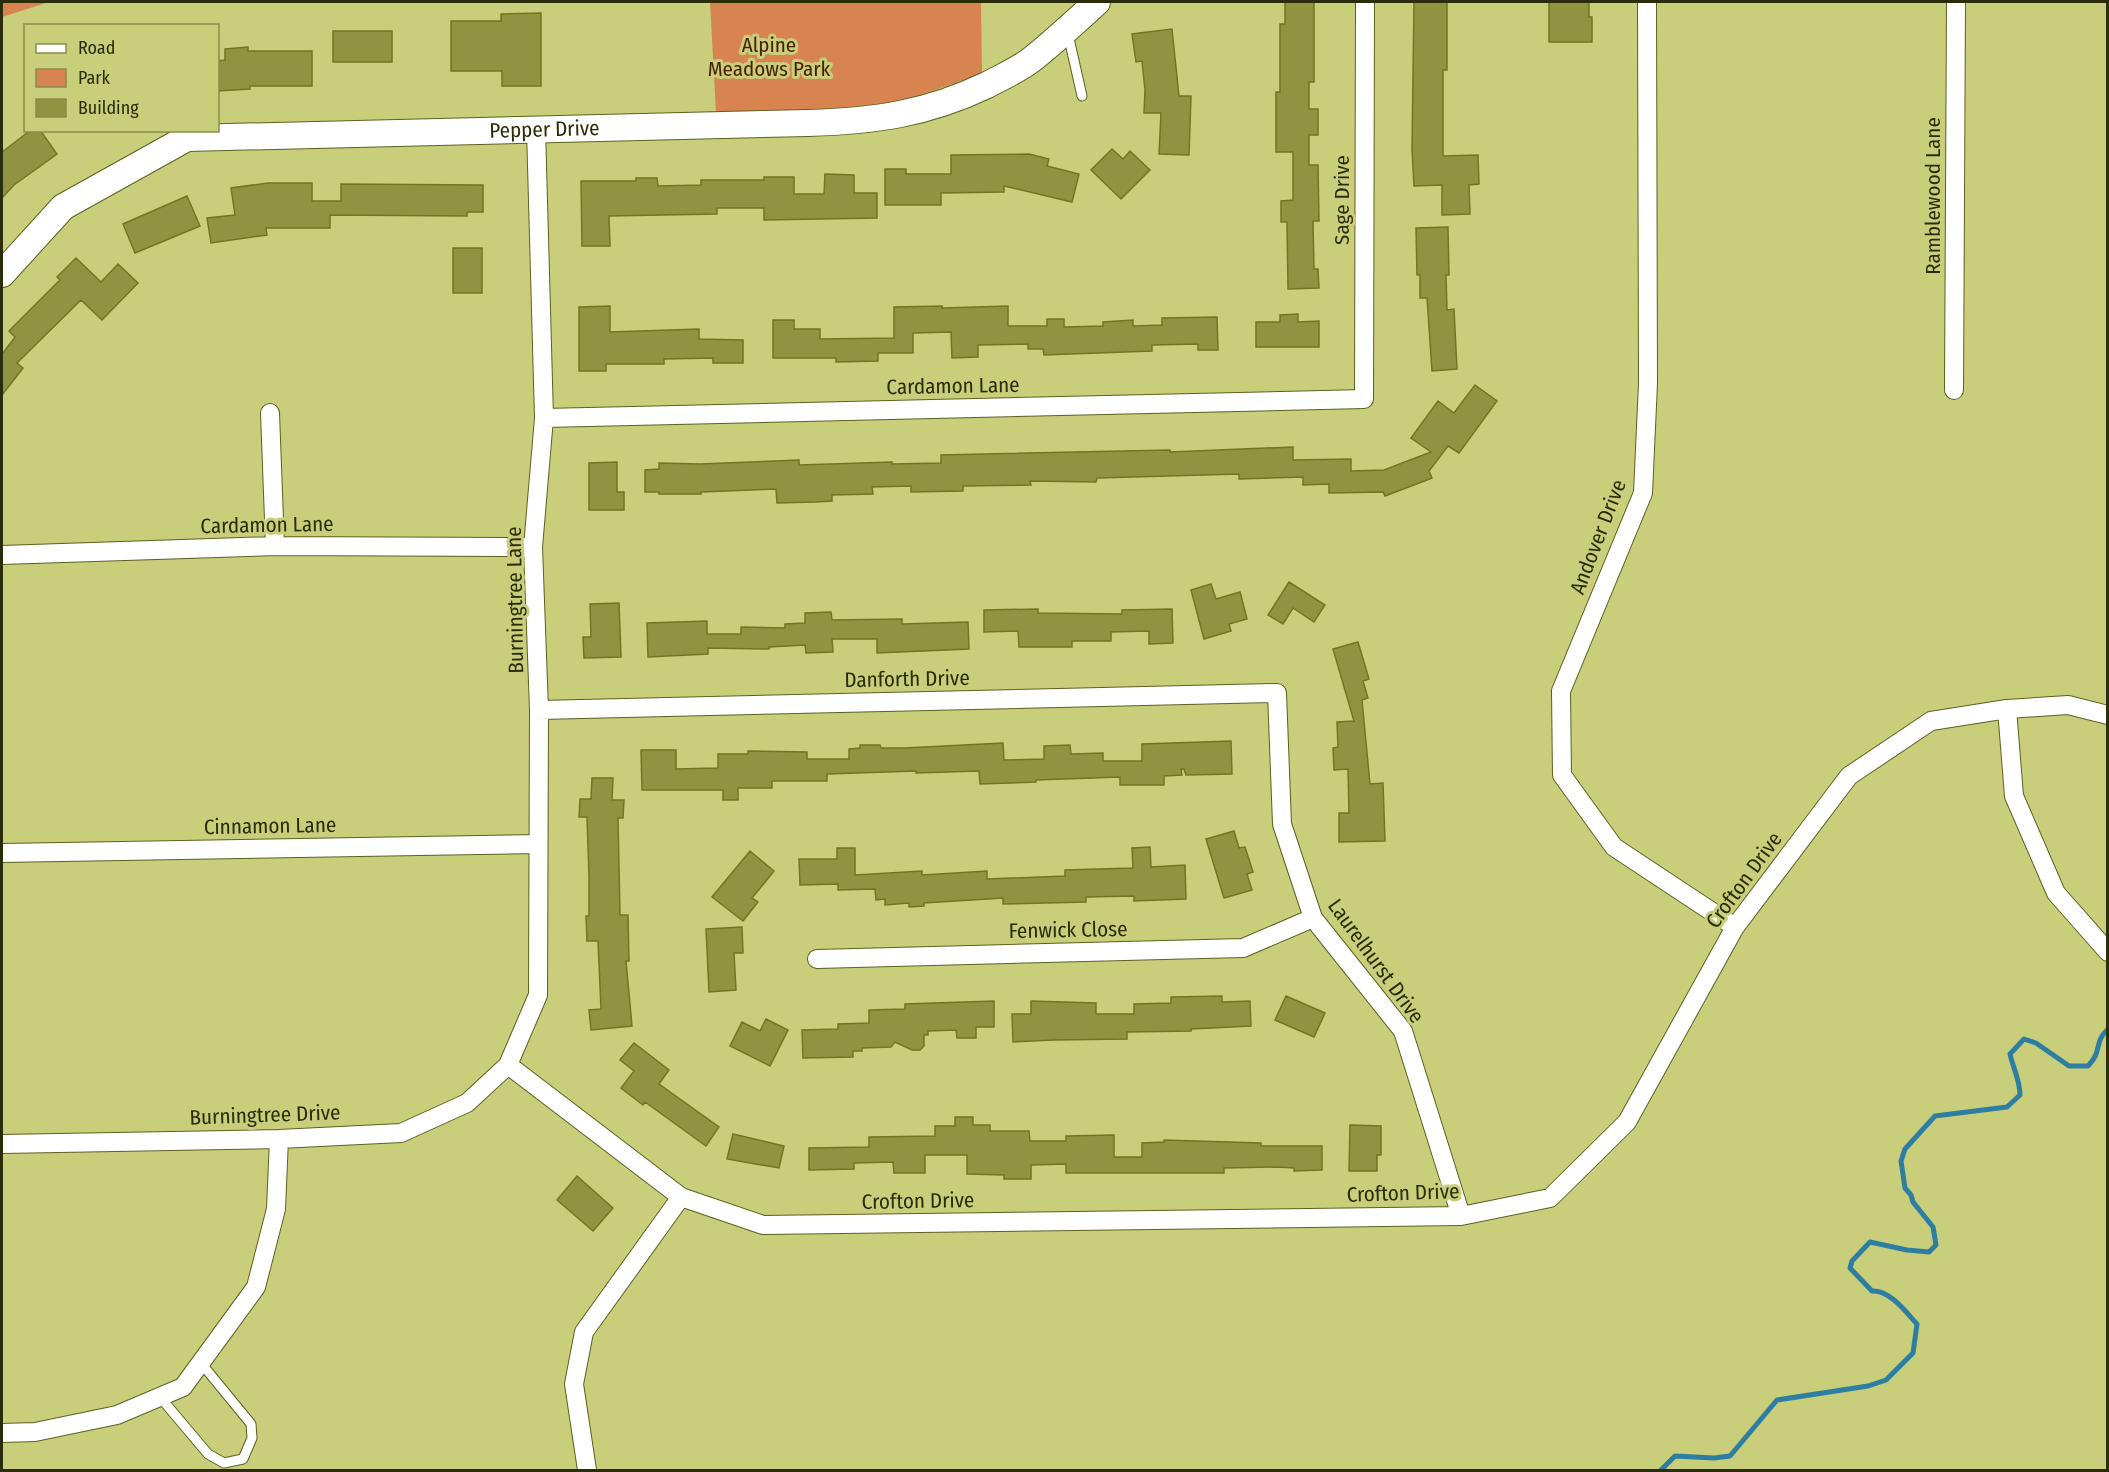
<svg xmlns="http://www.w3.org/2000/svg" width="2109" height="1472" viewBox="0 0 2109 1472" font-family="'Fira Sans Condensed',sans-serif">
	<rect width="100%" height="100%" fill="#c9ce7b"/>
	<path fill="#d78450" d="M2,2H49L2,17Z
		M710,2H981L982,74L908,99L858,109L716,113Z"/>
	<g fill="none" stroke-linecap="round" stroke-linejoin="round">
		<path stroke="#2d7ea2" stroke-width="5" d="M1661,1470L1675,1456L1714,1458L1730,1456L1777,1400L1868,1386L1886,1380L1913,1353L1917,1324C1906,1312 1890,1290 1872,1291L1850,1268L1852,1261L1870,1242L1907,1250L1929,1252L1936,1245L1933,1227L1913,1202L1911,1195L1905,1188L1901,1161L1905,1149L1935,1116L2007,1107L2020,1095C2020,1080 2013,1068 2010,1054L2024,1039L2036,1043L2069,1066H2088C2103,1051 2093,1043 2108,1029"/>
	</g>
	<path fill="#909441" stroke="#737620" stroke-width="1.5" d="M1285,2H1314V82H1309V109H1318V135H1309V165H1318L1319,221H1313L1314,269H1318L1319,288L1288,289L1287,222H1281V201L1293,200V152H1276V92H1280V24H1285Z
		M1414,2H1447V70H1443V156L1478,155L1479,184L1469,185L1470,214L1442,215V185L1414,186L1412,149Z
		M1549,2H1589V17H1592V42H1549Z
		M541,13V86H502V71H451V21H501V14Z
		M1172,29L1179,96H1191L1189,155L1159,154L1161,113H1144L1145,90L1142,61L1136,62L1132,34Z
		M333,31H392V62H333Z
		M248,47V51H312V86H250V89L218,91V61L225,60V49Z
		M31,130H40L57,154L14,185L2,198V152Z
		M1112,149L1123,159L1130,151L1150,170L1121,199L1091,170Z
		M1029,154L1049,159L1047,166L1079,174L1072,202L1004,186V192L941,193V205H885V169H906V174H951V155Z
		M825,174L854,175V193H877V218L764,220V208H717V214L609,216L610,246H582L581,181H636V178H657L658,186L701,185V180H764V177H794V194H824Z
		M268,183H312V201H341V184L483,185V212H467V216L330,215V228H266L267,235L211,243L207,218L235,215L231,188Z
		M187,196L200,226L135,253L123,224Z
		M1448,227L1449,275H1446L1447,310L1454,309L1457,369L1432,371L1427,298H1420V275H1417L1416,228Z
		M453,248H482V293H453Z
		M76,258L101,282L118,264L138,283L102,320L81,300L17,363L23,368L2,395V352L3,353L15,337L9,331L60,280L57,277Z
		M610,306V332L699,329V339L743,340V363H713V358L664,359V364H606V371H579V307Z
		M942,306V308L1008,306V326H1047V319H1064V327L1103,326V322L1133,320V326L1162,325V318L1217,317L1218,350H1198V344L1152,345V351L1044,355L1043,349H1028V344L978,345V357L952,358L951,332L913,333V353H878V361L836,362V358H773V320H794V329H820V339L894,338V307Z
		M1298,314V322L1319,321V347H1256V322H1280V315Z
		M1475,385L1497,401L1459,453L1448,446L1429,471L1432,478L1385,496L1383,492L1329,493V484L1303,485V477L1239,479V474L1097,478L1096,482L1030,481L1031,485L963,486V491L911,492V486L872,487L873,494L832,495V501L816,502L777,503L776,489L701,492V494H659V492H645V470L659,469V463L700,464L799,460V465L892,462V464L941,463V455L1170,450V452L1293,447V460L1351,459V471L1384,470L1431,452L1411,438L1438,401L1454,413Z
		M617,462V492H624V510H589V463Z
		M1289,582L1325,605L1314,622L1293,608L1283,624L1268,615Z
		M1211,584L1216,599L1240,592L1247,619L1229,624L1231,631L1204,639L1191,590Z
		M619,603L621,657L584,658L583,637H591L590,604Z
		M1038,609V613L1122,614V610L1172,609L1173,643L1149,644V631L1111,632V641H1072V647H1019L1018,631L984,632V610Z
		M831,612L832,620L902,619V624L968,622L969,649L877,653V639H832L833,652L806,653L805,645L769,647V649L708,648V654L648,657L647,623L707,621V634H741V627L785,628V624L805,623V613Z
		M1358,642L1369,679L1363,681L1368,698L1362,700L1370,784L1383,783L1385,841L1339,842V813H1349L1348,769L1334,770L1333,748L1338,747L1337,722L1354,721L1333,649Z
		M1231,741L1232,774L1186,775L1184,769H1181L1182,775L1164,776V785H1120V777L1036,780V782L980,784L979,771L916,773V771L827,774V781H772V788H738V800H723V790H642L641,750H676V769L718,768V754H748V751L807,752V759H849V749L860,748V745H880L881,748H904L1003,743L1004,760L1044,759V746L1070,745L1071,754L1103,753V761H1142V744Z
		M592,778H613L612,800H624L623,818H618L620,915H628L629,961H626L632,1026L591,1030L589,1010L601,1009L598,941H587L586,916H589V876L587,817H579L580,799H591Z
		M1234,831L1239,848L1245,847L1253,872L1247,874L1252,890L1224,898L1206,839Z
		M1150,847L1151,867L1185,865L1186,899L1134,901V896L1086,897V902L1003,904V898L924,903V906L909,907V903L885,905V899L876,900L875,889L838,890V884L800,885L799,859H837V848H855V875L922,871V875L987,871V879L1065,876V870L1133,868L1132,848Z
		M750,851L774,871L752,898L758,902L743,921L712,897Z
		M742,927L743,953H734L736,990L709,992L706,929Z
		M1222,996V1002L1250,1001L1251,1026L1191,1029V1031L1127,1032V1039L1054,1040L1013,1042L1012,1014H1031V1001L1096,1003V1014H1134V1004L1171,1003V997Z
		M1286,996L1325,1013L1314,1037L1275,1020Z
		M994,1001V1027H976V1038H957L956,1030L928,1031V1035H924V1046L920,1050H912L895,1042L891,1047L862,1048V1051H853V1057L803,1058L802,1030L838,1029V1024L869,1023V1010L905,1009V1004Z
		M766,1019L788,1030L770,1066L730,1046L742,1022L760,1031Z
		M634,1043L669,1070L659,1084L719,1127L706,1146L645,1102L643,1105L621,1088L634,1071L620,1060Z
		M955,1117H973V1125H990V1131H1029L1030,1141H1066V1136L1114,1135V1157H1142V1143L1164,1142V1140L1261,1143V1146H1322V1170L1294,1171V1168L1278,1167L1224,1168V1173H1066V1164L1031,1165V1179H1004V1175L967,1174V1155H925V1173H894L893,1162L854,1163V1169L809,1170V1148L869,1147V1137L935,1136V1126H955Z
		M1350,1125L1381,1126V1155H1377V1171H1349Z
		M733,1134L784,1146L779,1168L727,1159Z
		M577,1176L613,1208L593,1231L557,1200Z"/>
	<g fill="none" stroke-linecap="round" stroke-linejoin="round">
		<defs>
			<path id="lane" d="M1068,34L1082,96
				M160,1397L208,1454L224,1463L243,1459L252,1438L251,1424L201,1363"/>
			<path id="street" d="M1647,2L1648,383L1643,493L1561,691L1562,775L1614,847L1735,927
				M1954,390L1956,2
				M270,413L275,546
				M544,418L1364,399L1365,2
				M2,555L275,546L533,547
				M2007,709L2014,796L2056,893L2108,952
				M539,710L1277,693L1282,824L1313,918L1403,1031L1461,1216
				M2,853L538,844
				M817,959L1243,948L1313,918
				M508,1065L681,1197L763,1225L1461,1216L1550,1198L1627,1122L1735,927L1849,776L1931,721L2007,709L2068,705L2108,715
				M2,1144L279,1139L401,1133L467,1103L508,1065L538,995L539,710L533,547L544,418L536,129
				M2,1433L35,1432L117,1415L183,1387L256,1287L276,1209L279,1139
				M587,1470L574,1384L584,1332L681,1197"/>
			<g id="secondary">
				<path id="s1" d="M2,274L63,207L187,138L808,123C875,121 926,114 987,85C1002,77 1018,70 1031,60C1054,42 1076,21 1097,2"/>
			</g>
		</defs>
		<use href="#lane" stroke="#5e6020" stroke-width="11"/>
		<use href="#street" stroke="#5e6020" stroke-width="20"/>
		<use href="#secondary" stroke="#5e6020" stroke-width="28"/>
		<use href="#lane" stroke="#fff" stroke-width="9"/>
		<use href="#street" stroke="#fff" stroke-width="18"/>
		<use href="#secondary" stroke="#fff" stroke-width="26"/>
	</g>
	<g text-anchor="middle" stroke-width="6" stroke-linejoin="round" paint-order="stroke">
		<g font-size="21" fill="#4a2102" stroke="#c9ce7b">
			<text x="769" y="52">Alpine<tspan x="769" dy="24">Meadows Park</tspan></text>
		</g>
		<g font-size="21" fill="#2b2c08" stroke="#c9ce7b">
			<text dy="7" stroke="none"><textPath href="#s1" startOffset="590">Pepper Drive</textPath></text>
			<text transform="translate(1933 196) rotate(-90)" y="7">Ramblewood Lane</text>
			<text transform="translate(1342 200) rotate(-90)" y="7">Sage Drive</text>
			<text transform="translate(953 386) rotate(-1)" y="7">Cardamon Lane</text>
			<text transform="translate(267 525) rotate(-1)" y="7">Cardamon Lane</text>
			<text transform="translate(1598 537) rotate(-69)" y="7">Andover Drive</text>
			<text transform="translate(515 600) rotate(-91)" y="7">Burningtree Lane</text>
			<text transform="translate(907 679) rotate(-1)" y="7">Danforth Drive</text>
			<text transform="translate(270 826) rotate(-1)" y="7">Cinnamon Lane</text>
			<text transform="translate(1744 880) rotate(-54)" y="7">Crofton Drive</text>
			<text transform="translate(1068 930) rotate(-1)" y="7">Fenwick Close</text>
			<text transform="translate(1376 961) rotate(54)" y="7">Laurelhurst Drive</text>
			<text transform="translate(265 1115) rotate(-2)" y="7">Burningtree Drive</text>
			<text transform="translate(1403 1193) rotate(-2)" y="7">Crofton Drive</text>
			<text transform="translate(918 1201) rotate(-1)" y="7">Crofton Drive</text>
		</g>
	</g>
	<rect width="2109" height="1472" fill="none" stroke="#2b2c08" stroke-width="6"/>
	<rect x="24" y="24" width="195" height="108" fill="#c9ce7b" stroke="#8a8d4d" stroke-width="1.5"/>
	<rect x="36" y="44" width="30" height="9" fill="#ffffff" stroke="#8a8d4d" stroke-width="1.5"/>
	<text x="78" y="54" font-size="18" fill="#2b2c08">Road</text>
	<rect x="36" y="69" width="30" height="18" fill="#d78450" stroke="#8a8d4d" stroke-width="1.5"/>
	<text x="78" y="84" font-size="18" fill="#2b2c08">Park</text>
	<rect x="36" y="99" width="30" height="18" fill="#909441" stroke="#8a8d4d" stroke-width="1.5"/>
	<text x="78" y="114" font-size="18" fill="#2b2c08">Building</text>
</svg>
